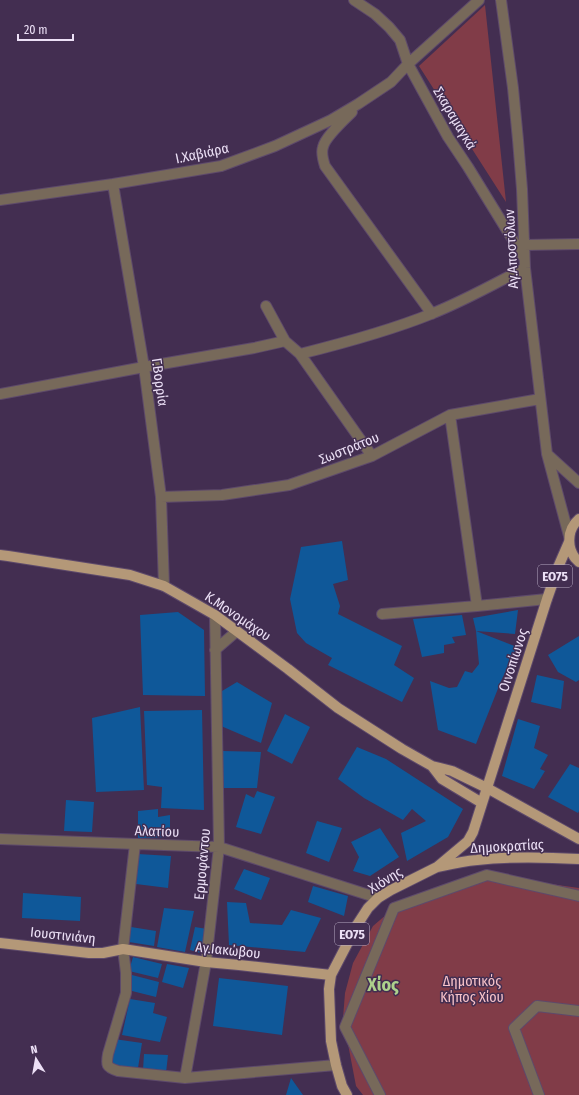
<svg xmlns="http://www.w3.org/2000/svg" width="579" height="1095" viewBox="0 0 579 1095" font-family="'Fira Sans Condensed',sans-serif">
	<rect width="100%" height="100%" fill="#432e51"/>
	<path fill="#813c48" d="M485,5L506,202L419,66Z
		M487,875L579,888V1095H363L356,1086L343,1018L345,993L353,963L373,926L394,908L417,894Z"/>
	<path fill="#0f5899" d="M342,541L348,580L333,584L340,606L338,614L402,646L394,665L414,678L402,702L328,665L332,658L306,643L297,633L290,599L301,547Z
		M518,610L515,634L476,631L473,618Z
		M178,612L204,630L205,696L143,695L140,615Z
		M462,615L466,635L452,637L455,643L444,645V653L422,657L413,619Z
		M476,631L517,647L501,681L476,744L438,730L430,681L449,688L457,687L465,671L472,673L479,664Z
		M579,636V680L576,682L558,672L548,655Z
		M537,675L564,681L561,709L531,702Z
		M237,682L272,703L261,743L221,726L222,691Z
		M140,707L144,790L96,792L92,718Z
		M202,710L204,810L161,808L162,787L147,785L144,711Z
		M285,714L310,727L292,764L267,751Z
		M518,719L540,726L534,748L548,755L540,769L545,771L534,789L502,776Z
		M357,747L386,759L463,809L448,837L407,861L401,833L426,821L412,809L403,820L364,798L338,779Z
		M222,751L261,752L257,788H222Z
		M570,764L579,768V811L578,813L548,797Z
		M257,791L275,797L261,834L236,827L246,794L254,798Z
		M66,800L94,802L92,832L64,831Z
		M158,809V817L170,815V837L138,838V811Z
		M317,821L342,828L329,862L306,853Z
		M380,828L399,857L370,876L353,871L359,857L351,842Z
		M138,854L171,856L168,888L136,884Z
		M244,869L270,878L261,900L234,889Z
		M313,886L348,896L344,916L308,902Z
		M23,893L81,897L80,921L22,918Z
		M227,902L246,903L250,923L282,925L291,910L321,918L305,952L229,945Z
		M164,908L194,911L185,952L157,947Z
		M131,927L156,931L154,946L129,942Z
		M195,927L207,929L204,954L190,950Z
		M133,957L162,964L158,978L129,971Z
		M167,964L189,968L183,988L162,982Z
		M132,975L159,982L156,997L128,990Z
		M219,978L288,986L282,1035L213,1026Z
		M130,999L155,1003L153,1013L167,1017L160,1042L122,1035Z
		M114,1039L142,1043L138,1068L109,1065Z
		M144,1054L168,1055L166,1073L143,1070Z
		M291,1078L303,1095H286Z"/>
	<g fill="none" stroke-linecap="round" stroke-linejoin="round">
		<defs>
			<path id="minor" d="M354,0L375,14L389,27L400,40L408,64L448,137L468,167L524,258
				M501,0L513,88L518,140L522,189L525,268L547,454L569,536
				M352,112C344,120 325,137 323,147C321,153 323,160 325,166L432,314
				M113,184L144,367L161,497L164,586
				M0,200L113,184L221,166L275,146L331,120L358,104L391,82L408,64L479,0
				M524,245L579,244
				M266,306L285,341L300,354L372,456
				M300,354C344,343 389,331 431,314C464,301 494,284 525,268
				M0,394L144,367L254,348L285,341
				M450,415L477,606L547,599
				M547,454L579,483
				M161,497L222,495L289,485L372,456L450,415L540,399
				M382,614L477,606
				M215,650L237,631
				M0,839L219,847L378,898
				M135,844L123,949L126,973V993L108,1054C106,1065 106,1067 118,1071L185,1078L336,1065
				M185,1078L206,962L219,847L215,615
				M380,1095L345,1027L394,908L487,875L579,896
				M539,1095L514,1028L537,1006L579,1011"/>
			<path id="major" d="M579,519C566,530 566,551 579,562
				M0,555L8,556L130,575L164,586L215,615L288,669L338,708L402,749L432,766L452,771L487,788L579,839
				M432,766L442,779L482,803
				M438,867C451,864 464,861 477,860C511,856 545,857 579,859
				M0,943L89,953H103L123,949L206,962L239,965L331,975
				M347,1095L342,1086L336,1065L331,1041L329,989L331,975L357,925L368,908L378,898L391,890L437,867L468,841L473,832L547,599L559,565L569,542"/>
		</defs>
		<use href="#minor" stroke="#5e4a6b" stroke-width="12"/>
		<use href="#major" stroke="#5e4a6b" stroke-width="12"/>
		<use href="#minor" stroke="#77695a" stroke-width="10"/>
		<use href="#major" stroke="#b49878" stroke-width="10"/>
	</g>
	<g text-anchor="middle" stroke-width="3" stroke-linejoin="round" paint-order="stroke">
		<g fill="#432e51" stroke="#b9abc4" stroke-width="1">
			<rect x="538" y="565" width="34" height="22" rx="3"/>
			<rect x="335" y="923" width="34" height="22" rx="3"/>
		</g>
		<g font-size="13" font-weight="bold" fill="#ece0f6">
			<text x="555" y="581">ΕΟ75</text>
			<text x="352" y="939">ΕΟ75</text>
		</g>
		<g font-size="14" fill="#ece0f6" stroke="#432e51">
			<text transform="translate(455 118) rotate(59)" y="5">Σκαραμαγκά</text>
			<text transform="translate(202 153) rotate(-12)" y="5">Ι.Χαβιάρα</text>
			<text transform="translate(511 249) rotate(-93)" y="5">Αγ.Αποστόλων</text>
			<text transform="translate(160 382) rotate(82)" y="5">Γ.Βορρία</text>
			<text transform="translate(349 448) rotate(-22)" y="5">Σωστράτου</text>
			<text transform="translate(238 616) rotate(34)" y="5">Κ.Μονομάχου</text>
			<text transform="translate(513 660) rotate(-72)" y="5">Οινοπίωνος</text>
			<text transform="translate(157 831) rotate(2)" y="5">Αλατίου</text>
			<text transform="translate(507 846) rotate(-3)" y="5">Δημοκρατίας</text>
			<text transform="translate(202 864) rotate(-85)" y="5">Ερμοφάντου</text>
			<text transform="translate(385 880) rotate(-32)" y="5">Χιόνης</text>
			<text transform="translate(63 935) rotate(6)" y="5">Ιουστινιάνη</text>
			<text transform="translate(228 950) rotate(6)" y="5">Αγ.Ιακώβου</text>
		</g>
		<g font-size="14" fill="#f8c3c9" stroke="#432e51">
			<text x="472" y="986">Δημοτικός<tspan x="472" dy="16">Κήπος Χίου</tspan></text>
		</g>
		<g font-size="18" font-weight="bold" fill="#add18c" stroke="#432e51">
			<text x="383" y="991">Χίος</text>
		</g>
	</g>
	<g transform="translate(36 1059) rotate(349)" stroke="#432e51" stroke-width="3" paint-order="stroke">
	<path d="M0-3L7 15L0 10L-7 15Z" fill="#ece0f6"/>
	<text y="-6" font-size="11" font-weight="bold" text-anchor="middle" fill="#ece0f6">N</text>
	</g>
	<path d="M18 34v6h55v-6" fill="none" stroke="#ece0f6" stroke-width="2"/>
	<text x="24" y="34" font-size="12" fill="#ece0f6" stroke="#432e51" stroke-width="3" paint-order="stroke">20 m</text>
</svg>
